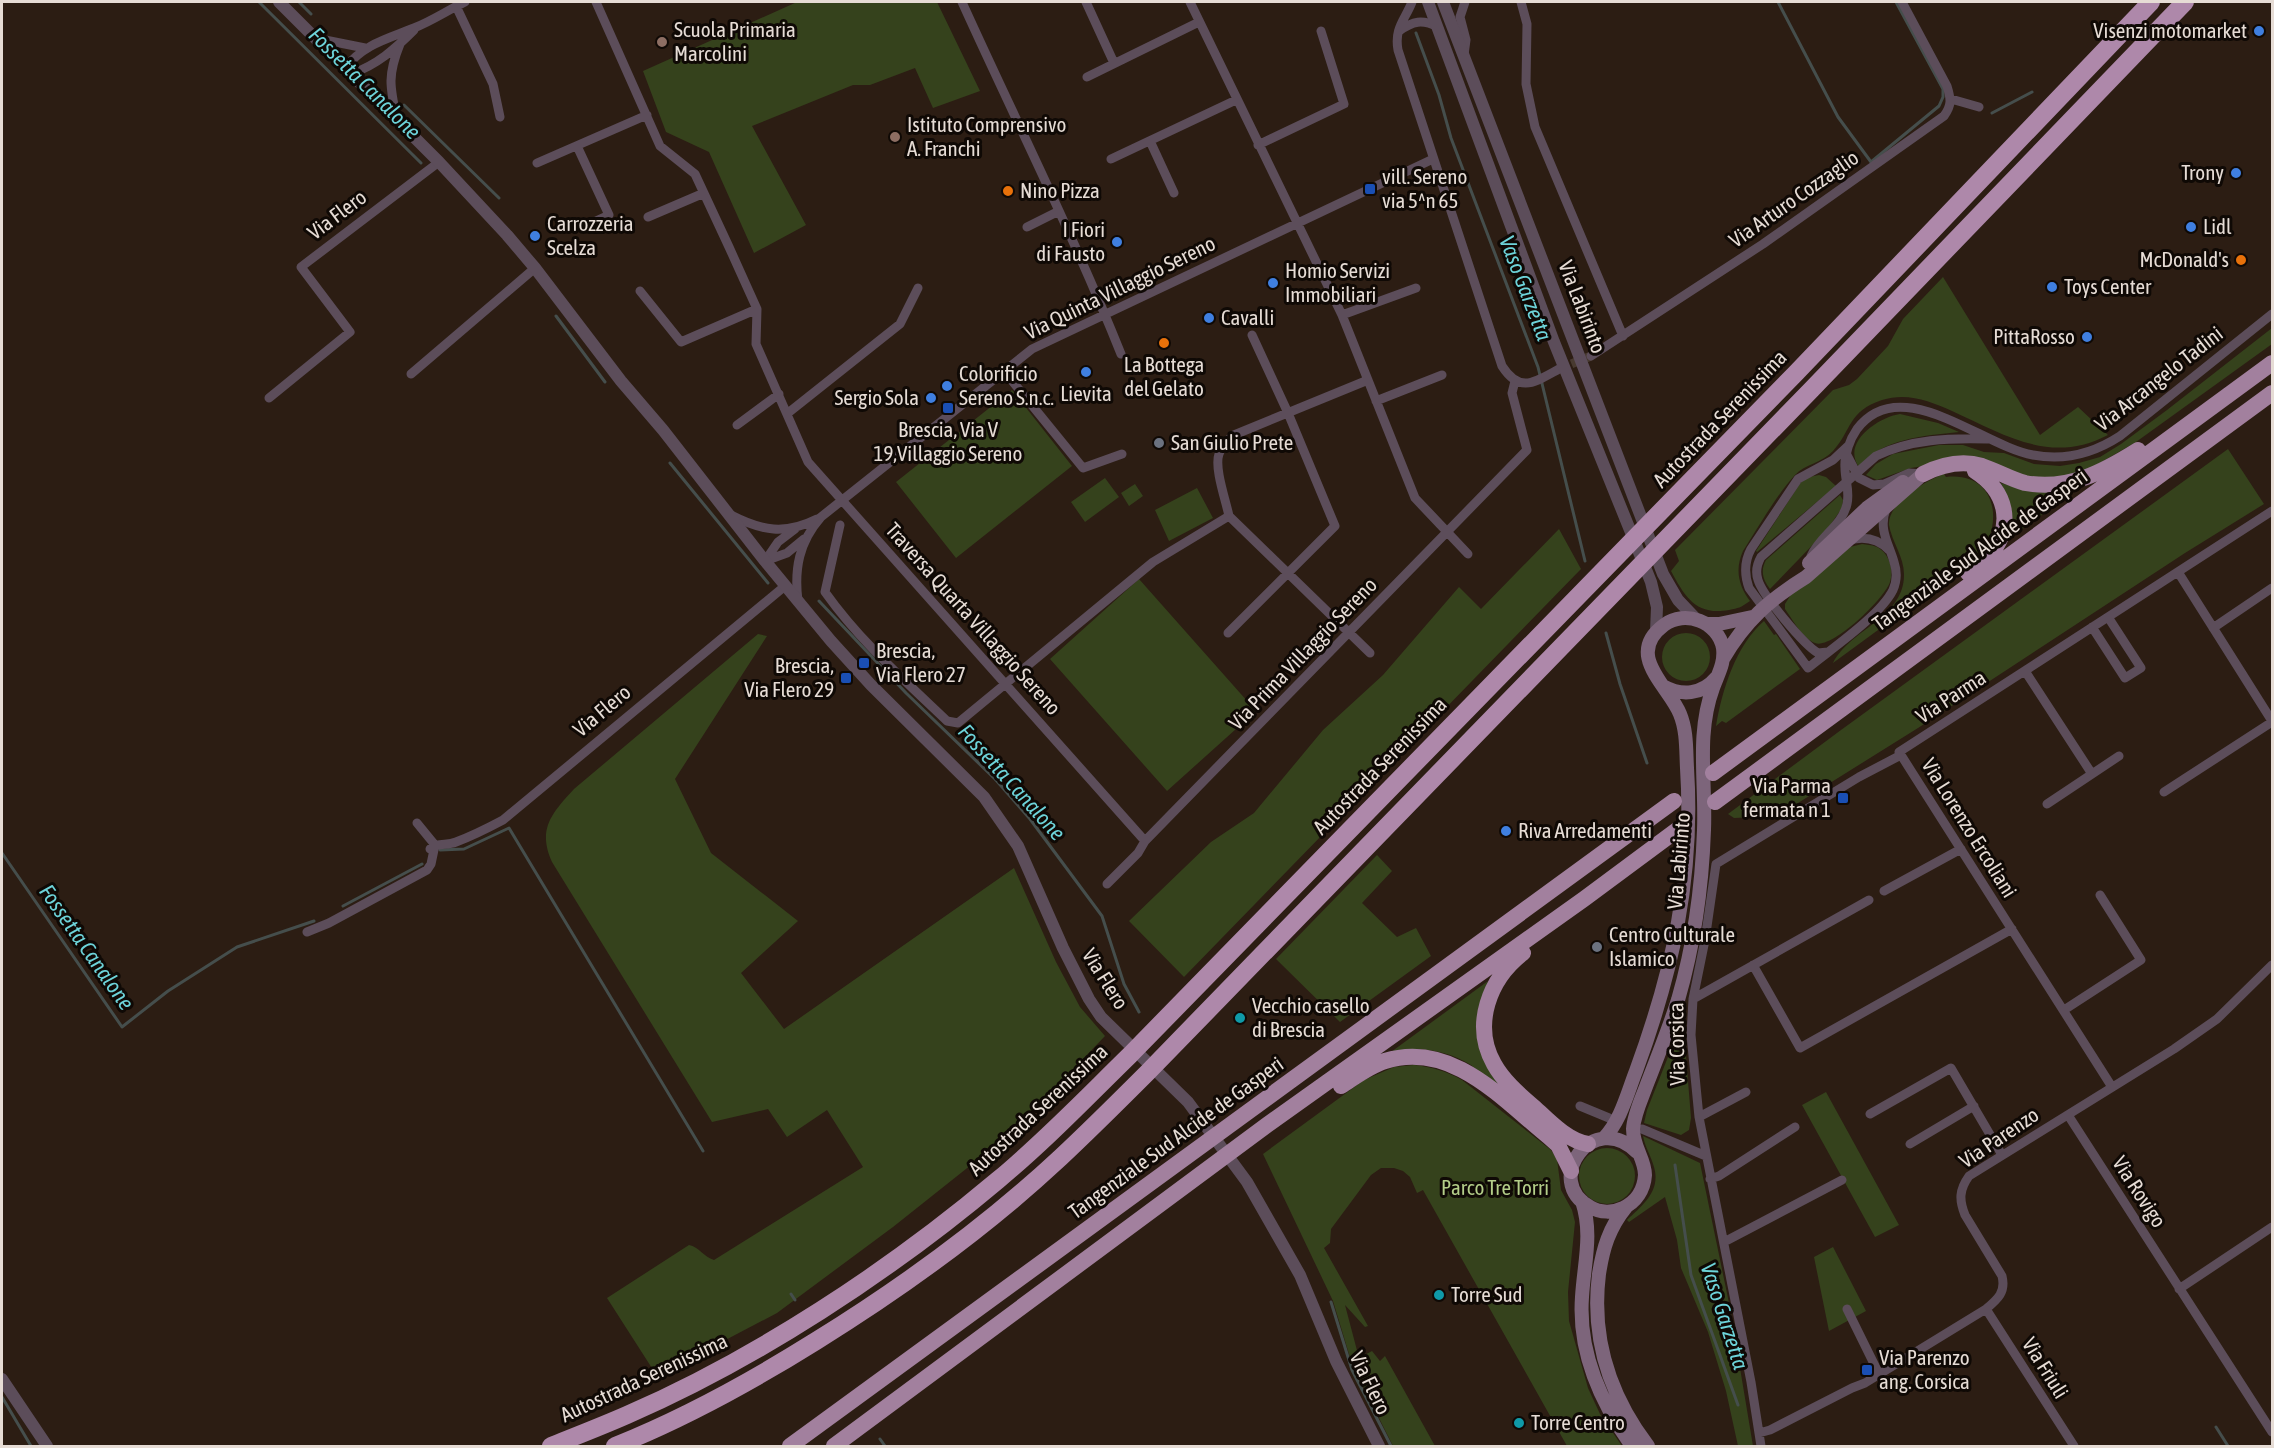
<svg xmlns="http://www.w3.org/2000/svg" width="2274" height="1448" viewBox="0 0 2274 1448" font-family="'Asap Condensed',sans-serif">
	<rect width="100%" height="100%" fill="#2c1d13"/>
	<path fill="#35421c" d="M797,2H937L980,91L933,108L915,68L870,85H853L752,126L806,225L754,253L709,152L666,132L643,71Z
		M1943,277L2040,435L2078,407L2108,435C2051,465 2005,435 1952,411C1930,401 1907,392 1882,400C1848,411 1852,430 1833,451C1822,463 1805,464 1795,475C1777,494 1758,528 1743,551C1735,569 1738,585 1750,601C1740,608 1739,608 1729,610C1696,616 1685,597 1671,571L1679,561L1675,550L1833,390L1849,385L1857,379L1888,346L1903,319Z
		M2272,328V344L2136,442L2091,468L2057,479L1923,466L1911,468L1877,480L1866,475L1876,464L1893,454L1939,445H1963L1984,452L2004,453L2034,464L2060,466L2079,463L2100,457L2121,444L2167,410Z
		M1012,390L1072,466L956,558L896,482Z
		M1900,414L1938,423L1959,432C1923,436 1883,438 1859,467C1841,442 1879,417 1900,414Z
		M2228,449L2264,504L2185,553L1918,728L1782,813L1755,817L1734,818L1728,814L1841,730Z
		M1944,474L1946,477C1998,471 2006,528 1975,559L1833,663C1849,630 1905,617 1904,574C1904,557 1892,542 1889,525C1887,503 1927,480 1944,474Z
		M1819,475L1826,477L1836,486L1757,552L1756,551L1801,482L1809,477Z
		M1105,478L1119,497L1085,522L1071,502Z
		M2001,483C2025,491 2051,493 2076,490L2006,541L2008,498Z
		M1135,484L1143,496L1129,506L1121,493Z
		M1197,488L1213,518L1169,541L1155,510Z
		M1840,495L1843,500L1842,508L1826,531L1770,589C1763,580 1760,571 1766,560Z
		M1559,529L1581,569L1184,977L1129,921L1211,842L1254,813L1323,730L1383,675L1459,587L1481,609Z
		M1862,544C1872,545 1880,546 1886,555C1891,562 1893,573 1890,582C1885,598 1832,650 1815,643C1802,638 1793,620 1785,609V604L1792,593L1850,547Z
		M1139,579L1256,711L1167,791L1050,659Z
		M1764,621L1774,635L1776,634L1800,669L1726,723L1722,721L1716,726C1722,690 1736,645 1764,621Z
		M1662 657a24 24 0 1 1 48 0a24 24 0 1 1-48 0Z
		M758,634L767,636L675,779L711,853L798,921L741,973L784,1029L1014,868L1056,962L1080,1007L1105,1036L1015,1130L893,1227L777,1313L657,1376L607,1298L689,1245C699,1247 704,1257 714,1260L863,1167L827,1110L787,1137L768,1109L712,1122L552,862C537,829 552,813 574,789Z
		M1377,855L1392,871L1362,903L1397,937L1416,928L1431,956L1340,1022L1276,959Z
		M1488,981L1483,994L1478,1026L1537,1119L1471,1065C1446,1050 1420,1046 1391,1052Z
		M1683,1019L1691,1118L1689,1130L1681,1135L1644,1123L1647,1110Z
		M1414,1065C1432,1067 1446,1071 1462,1080L1551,1150L1557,1159L1561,1190L1572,1210L1575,1222L1568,1292L1569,1321L1588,1388L1600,1414L1622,1446H1567L1423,1190L1417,1193L1410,1177L1403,1171L1394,1168H1381L1371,1175L1331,1229L1330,1243L1324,1248L1368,1326L1365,1327L1345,1305L1359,1358L1372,1351L1380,1361L1385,1356L1435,1446H1393L1352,1364L1333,1301L1263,1154L1364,1080L1394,1067Z
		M1826,1092L1899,1225L1875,1237L1802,1105Z
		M1643,1136L1700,1163L1730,1308L1753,1446H1738L1726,1391L1708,1332L1681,1268L1677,1240L1665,1197L1629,1222L1627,1220C1643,1205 1661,1191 1654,1167C1651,1156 1645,1147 1643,1136Z
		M1579 1176a28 28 0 1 1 56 0a28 28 0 1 1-56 0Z
		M1833,1247L1866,1311L1829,1331L1814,1257Z"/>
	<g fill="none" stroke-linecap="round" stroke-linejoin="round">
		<path stroke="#454e4c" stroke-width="3" d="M259,2L421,163
			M299,2L311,14
			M1778,2L1838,117L1871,162L1939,106L1943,97V89L1896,2
			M1416,33L1439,95L1451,138L1538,367L1585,561
			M404,105L499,198
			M1992,113L2032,92
			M556,316L605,382
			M670,463L768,583
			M819,601L906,693L995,779L1030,819L1102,916L1124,984L1139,1012
			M1606,633L1620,684L1647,763
			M440,850L464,849L509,828L703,1151
			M2,853L122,1027L168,991L237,947L314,921
			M343,906L422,864
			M1675,1165L1691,1275L1738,1405
			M791,1294L795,1300
			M1331,1302L1352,1370L1391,1446
			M2,1397L31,1446
			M2216,1427L2228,1446
			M880,1439L885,1446"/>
		<path stroke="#483a30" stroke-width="9" stroke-dasharray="9 4.5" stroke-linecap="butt" d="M1559,369L1591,356"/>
		<path stroke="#5c4d5a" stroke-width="9" d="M596,2L660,146L695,174L729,247L757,309L756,344L808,462L1145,841
			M962,2C1015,119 1073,234 1121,354
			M1086,2L1114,63
			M1190,2L1342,315L1415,498L1468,554
			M1412,2C1405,20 1394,28 1398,50L1502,366C1520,394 1535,382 1559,369
			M1521,2L1527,24L1526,84L1535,127L1623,336
			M456,6L493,84L500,117
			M1399,31C1413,21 1422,19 1438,27
			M315,38L365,48
			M1464,55L1466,40L1460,17L1465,2
			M345,68C364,44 387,39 414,28C432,21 448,10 465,2
			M351,74C377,65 395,49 414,30
			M1087,77L1199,22
			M1951,99L1979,107
			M397,120C390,87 387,76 400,44
			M1150,141L1174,193
			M1258,145L1344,104L1321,31
			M577,146L609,215L585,226
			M1111,159L1236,100
			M537,163L647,115
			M648,217L704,193
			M1027,227L1059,211
			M640,291L681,342L757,309
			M1342,315L1416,288
			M1591,356L1763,244L1944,116C1952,105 1951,99 1947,86L1902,2
			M1004,371L1083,468L1122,454
			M411,374L535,268
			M269,398L350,332L301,267L439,162
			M1376,401L1442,375
			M788,413L900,324L918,288
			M737,425L779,394
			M1849,445L1833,460L1798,479L1751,549C1744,562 1744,574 1749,588L1808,668C1831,649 1880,616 1893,590C1897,581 1897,571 1894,562C1889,544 1878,529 1886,509
			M1847,455L1859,478L1873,485L1884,484L1909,473L1923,474
			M731,515C762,531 785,535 817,519
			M1229,516L1370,653
			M840,525L825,592C859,640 904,680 947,721L958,723L1153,562L1229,516C1226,501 1214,468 1219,454C1222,445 1228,440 1234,435L1368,380
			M1850,540C1865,536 1878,539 1889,550
			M1811,556C1820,536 1842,526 1847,504C1850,491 1845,480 1845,468C1844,455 1850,439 1857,429C1901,371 1982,446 2033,455C2064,461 2094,453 2120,436L2272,314
			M765,561L787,553L804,539
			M765,561L778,542L795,529
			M2178,572L2272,721
			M798,601C794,569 799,542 821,517L1032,349L1433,159
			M2092,627L2125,678L2141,668L2108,617
			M2213,628L2272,588
			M1228,633L1335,526L1288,413L1252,335
			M1828,652L1818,653C1803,644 1763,596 1758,580C1755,571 1757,564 1761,557L1876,456C1911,439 1949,438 1987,439
			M2025,671L2092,774
			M1901,755L1899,752L2272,511
			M1901,755L2112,1087
			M2164,792L2272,722
			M2047,804L2119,756
			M417,823L435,845
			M430,849C438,842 446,846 456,842C472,836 488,828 503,820L785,586
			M1107,884L1138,853L1145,841L1527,450L1512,393L1515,381
			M1884,891L1961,849
			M307,932L329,923L427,870L431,864L435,845
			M1753,965L1800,1048L2012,929
			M1693,999L1869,900
			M2064,1010L2141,960L2100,895
			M1580,1106L1609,1118
			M1870,1114L1951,1068L2002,1155
			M2068,1115L2272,1432
			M1699,1117L1746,1092
			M1642,1129L1706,1156
			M1910,1144L1974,1106
			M1710,1179L1719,1176L1795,1127
			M1724,1242L1842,1180
			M2179,1289L2272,1227
			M1847,1309L1879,1374
			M1986,1309L2074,1446
			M1759,1433L1770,1430L1852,1388L1865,1383L1986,1309C1998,1299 2006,1292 2002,1276L1965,1215C1959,1200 1959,1190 1969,1176L2174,1049L2217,1019L2272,965
			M1761,1446L1751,1382L1699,1117L1691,1035L1693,999L1705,940L1716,864L1859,777L1901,755"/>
		<path stroke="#5c4d5a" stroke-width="12" d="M279,2L439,162L507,235L535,268L621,381L663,430L765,561L831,641L871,685L984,797L1018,846L1063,948L1089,999L1101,1017L1188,1102L1247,1182L1300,1275L1336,1361L1379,1446
			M1428,2L1554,342L1651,582L1657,607L1656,632
			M1443,2L1663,574L1678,600L1697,620
			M2,1379L47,1446"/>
		<path stroke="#7d657b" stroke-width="14" d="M1809,563L1867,508L1903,482
			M1706,624H1719L1752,617
			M1723,659C1745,621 1769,600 1806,577L1923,474
			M1663,686C1681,696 1702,695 1716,678
			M1604,1138C1621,1120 1627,1094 1636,1071C1673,970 1694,876 1687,768C1686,750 1687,731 1680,714C1669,686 1624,655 1664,625C1685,609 1718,622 1723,648C1725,663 1718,674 1713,688C1696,734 1706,782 1704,830C1702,888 1694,945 1678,1000C1669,1028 1658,1056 1647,1084C1642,1098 1634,1114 1633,1129C1633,1147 1645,1159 1645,1175C1644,1190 1636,1202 1623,1208C1613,1213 1600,1213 1590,1207C1542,1181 1593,1108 1637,1152
			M1582,1201C1593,1234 1584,1263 1582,1297C1578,1352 1601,1403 1632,1446
			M1626,1207C1609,1228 1603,1248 1599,1274C1591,1338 1610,1396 1648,1446"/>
		<path stroke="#a2809e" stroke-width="16" d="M1923,474C1941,465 1962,460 1982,466C1997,471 2010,479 2025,483C2068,491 2103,472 2138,450
			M1968,573C1975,567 1984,562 1990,555C2015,524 2006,491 1975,471
			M1713,773L2272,363
			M1715,802L2272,393
			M1523,953C1489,979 1472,1025 1494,1064C1504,1082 1520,1095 1535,1108C1550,1122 1568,1141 1588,1144
			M1341,1086C1355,1077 1369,1066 1385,1061C1452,1040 1503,1100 1549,1137L1558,1145L1571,1171
			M790,1446L1674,801
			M834,1446L1267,1125L1584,899L1677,830"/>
		<path stroke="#ae88aa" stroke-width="18" d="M551,1446C576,1436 602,1426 627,1415C756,1359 890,1271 998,1180C1045,1141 1087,1097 1130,1055L1796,373L2151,2
			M615,1446C685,1418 752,1381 816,1341C903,1287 985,1228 1060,1158C1090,1130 1119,1101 1148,1072L1812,389L2185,2"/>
	</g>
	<g fill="#3f7fe0" stroke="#0f0905" stroke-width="2">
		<circle cx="2259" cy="31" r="6"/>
		<circle cx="2236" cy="173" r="6"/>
		<circle cx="2191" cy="227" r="6"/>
		<circle cx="535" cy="236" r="6"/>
		<circle cx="1117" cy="242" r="6"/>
		<circle cx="1273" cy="283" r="6"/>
		<circle cx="2052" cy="287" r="6"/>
		<circle cx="1209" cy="318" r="6"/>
		<circle cx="2087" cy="337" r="6"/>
		<circle cx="1086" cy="372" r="6"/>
		<circle cx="947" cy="386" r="6"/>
		<circle cx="931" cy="398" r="6"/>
		<circle cx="1506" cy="831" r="6"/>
	</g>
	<g fill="#8d6e63" stroke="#0f0905" stroke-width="2">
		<circle cx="662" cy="42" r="6"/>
		<circle cx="895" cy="137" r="6"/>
	</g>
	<g fill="#1a4fb4" stroke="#0f0905" stroke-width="2">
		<rect x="1364" y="183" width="12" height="12" rx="3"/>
		<rect x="942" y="402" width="12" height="12" rx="3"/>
		<rect x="858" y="657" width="12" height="12" rx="3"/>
		<rect x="840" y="672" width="12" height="12" rx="3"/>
		<rect x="1837" y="792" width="12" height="12" rx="3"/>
		<rect x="1861" y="1364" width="12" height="12" rx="3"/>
	</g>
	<g fill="#e8710a" stroke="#0f0905" stroke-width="2">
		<circle cx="1008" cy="191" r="6"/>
		<circle cx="2241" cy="260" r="6"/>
		<circle cx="1164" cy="343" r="6"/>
	</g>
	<g fill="#6b7280" stroke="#0f0905" stroke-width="2">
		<circle cx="1159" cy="443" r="6"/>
		<circle cx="1597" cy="947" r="6"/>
	</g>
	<g fill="#0f9aa8" stroke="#0f0905" stroke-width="2">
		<circle cx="1240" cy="1018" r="6"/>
		<circle cx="1439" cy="1295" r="6"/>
		<circle cx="1519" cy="1423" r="6"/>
	</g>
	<g text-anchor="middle" stroke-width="6" stroke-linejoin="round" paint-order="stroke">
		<g font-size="21" fill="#e6dcd5" stroke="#0f0905" text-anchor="start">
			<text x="674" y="37">Scuola Primaria<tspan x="674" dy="24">Marcolini</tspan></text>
			<text x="2247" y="38" text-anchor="end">Visenzi motomarket</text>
			<text x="907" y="132">Istituto Comprensivo<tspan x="907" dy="24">A. Franchi</tspan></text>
			<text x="2224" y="180" text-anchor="end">Trony</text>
			<text x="1382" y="184">vill. Sereno<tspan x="1382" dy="24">via 5^n 65</tspan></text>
			<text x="1020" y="198">Nino Pizza</text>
			<text x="547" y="231">Carrozzeria<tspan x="547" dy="24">Scelza</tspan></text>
			<text x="2203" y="234">Lidl</text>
			<text x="1105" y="237" text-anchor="end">I Fiori<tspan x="1105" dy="24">di Fausto</tspan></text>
			<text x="2229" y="267" text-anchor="end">McDonald's</text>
			<text x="1285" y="278">Homio Servizi<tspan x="1285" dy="24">Immobiliari</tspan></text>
			<text x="2064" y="294">Toys Center</text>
			<text x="1221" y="325">Cavalli</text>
			<text x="2075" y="344" text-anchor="end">PittaRosso</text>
			<text x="1164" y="372" text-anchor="middle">La Bottega<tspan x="1164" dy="24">del Gelato</tspan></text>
			<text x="959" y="381">Colorificio<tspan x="959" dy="24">Sereno S.n.c.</tspan></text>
			<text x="1086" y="401" text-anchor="middle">Lievita</text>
			<text x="919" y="405" text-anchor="end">Sergio Sola</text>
			<text x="948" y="437" text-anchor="middle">Brescia, Via V<tspan x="948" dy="24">19,Villaggio Sereno</tspan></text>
			<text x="1171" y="450">San Giulio Prete</text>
			<text x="876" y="658">Brescia,<tspan x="876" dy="24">Via Flero 27</tspan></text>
			<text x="834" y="673" text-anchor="end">Brescia,<tspan x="834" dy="24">Via Flero 29</tspan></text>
			<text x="1831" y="793" text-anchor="end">Via Parma<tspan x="1831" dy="24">fermata n 1</tspan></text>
			<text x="1518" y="838">Riva Arredamenti</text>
			<text x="1609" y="942">Centro Culturale<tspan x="1609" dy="24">Islamico</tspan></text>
			<text x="1252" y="1013">Vecchio casello<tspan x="1252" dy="24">di Brescia</tspan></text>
			<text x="1451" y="1302">Torre Sud</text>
			<text x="1879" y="1365">Via Parenzo<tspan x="1879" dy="24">ang. Corsica</tspan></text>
			<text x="1531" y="1430">Torre Centro</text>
		</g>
		<g font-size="21" fill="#e6dcd5" stroke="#0f0905">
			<text transform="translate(1794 199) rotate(-35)" y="7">Via Arturo Cozzaglio</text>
			<text transform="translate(337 215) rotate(-37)" y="7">Via Flero</text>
			<text transform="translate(1120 288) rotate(-26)" y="7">Via Quinta Villaggio Sereno</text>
			<text transform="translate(1582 307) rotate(69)" y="7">Via Labirinto</text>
			<text transform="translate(2159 379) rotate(-38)" y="7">Via Arcangelo Tadini</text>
			<text transform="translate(1720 419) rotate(-46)" y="7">Autostrada Serenissima</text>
			<text transform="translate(1980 550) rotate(-36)" y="7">Tangenziale Sud Alcide de Gasperi</text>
			<text transform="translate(973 619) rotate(48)" y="7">Traversa Quarta Villaggio Sereno</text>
			<text transform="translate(1303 654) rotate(-46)" y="7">Via Prima Villaggio Sereno</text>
			<text transform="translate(1951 697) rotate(-33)" y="7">Via Parma</text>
			<text transform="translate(602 711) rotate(-40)" y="7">Via Flero</text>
			<text transform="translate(1380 766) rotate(-46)" y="7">Autostrada Serenissima</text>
			<text transform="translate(1969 828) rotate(58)" y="7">Via Lorenzo Ercoliani</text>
			<text transform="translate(1679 861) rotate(-85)" y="7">Via Labirinto</text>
			<text transform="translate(1105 979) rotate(58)" y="7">Via Flero</text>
			<text transform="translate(1677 1044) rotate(-91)" y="7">Via Corsica</text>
			<text transform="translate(1038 1110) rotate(-43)" y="7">Autostrada Serenissima</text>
			<text transform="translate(1176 1138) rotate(-36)" y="7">Tangenziale Sud Alcide de Gasperi</text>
			<text transform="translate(1999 1138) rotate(-34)" y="7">Via Parenzo</text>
			<text transform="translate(2139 1192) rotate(57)" y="7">Via Rovigo</text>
			<text transform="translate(2045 1368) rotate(58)" y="7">Via Friuli</text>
			<text transform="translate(644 1378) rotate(-25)" y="7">Autostrada Serenissima</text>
			<text transform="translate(1370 1383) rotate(64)" y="7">Via Flero</text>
		</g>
		<g font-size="21" fill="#b4ce89" stroke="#0f0905">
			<text x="1495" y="1195">Parco Tre Torri</text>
		</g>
		<g font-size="22" font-style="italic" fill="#6dd3d9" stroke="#0f0905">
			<text transform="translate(365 83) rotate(45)" y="8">Fossetta Canalone</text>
			<text transform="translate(1526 288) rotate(69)" y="8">Vaso Garzetta</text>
			<text transform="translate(1012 782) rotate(48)" y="8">Fossetta Canalone</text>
			<text transform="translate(87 947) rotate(55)" y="8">Fossetta Canalone</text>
			<text transform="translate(1725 1316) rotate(72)" y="8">Vaso Garzetta</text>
		</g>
	</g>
	<rect width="2274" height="1448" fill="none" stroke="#e6dcd5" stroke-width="6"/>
</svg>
